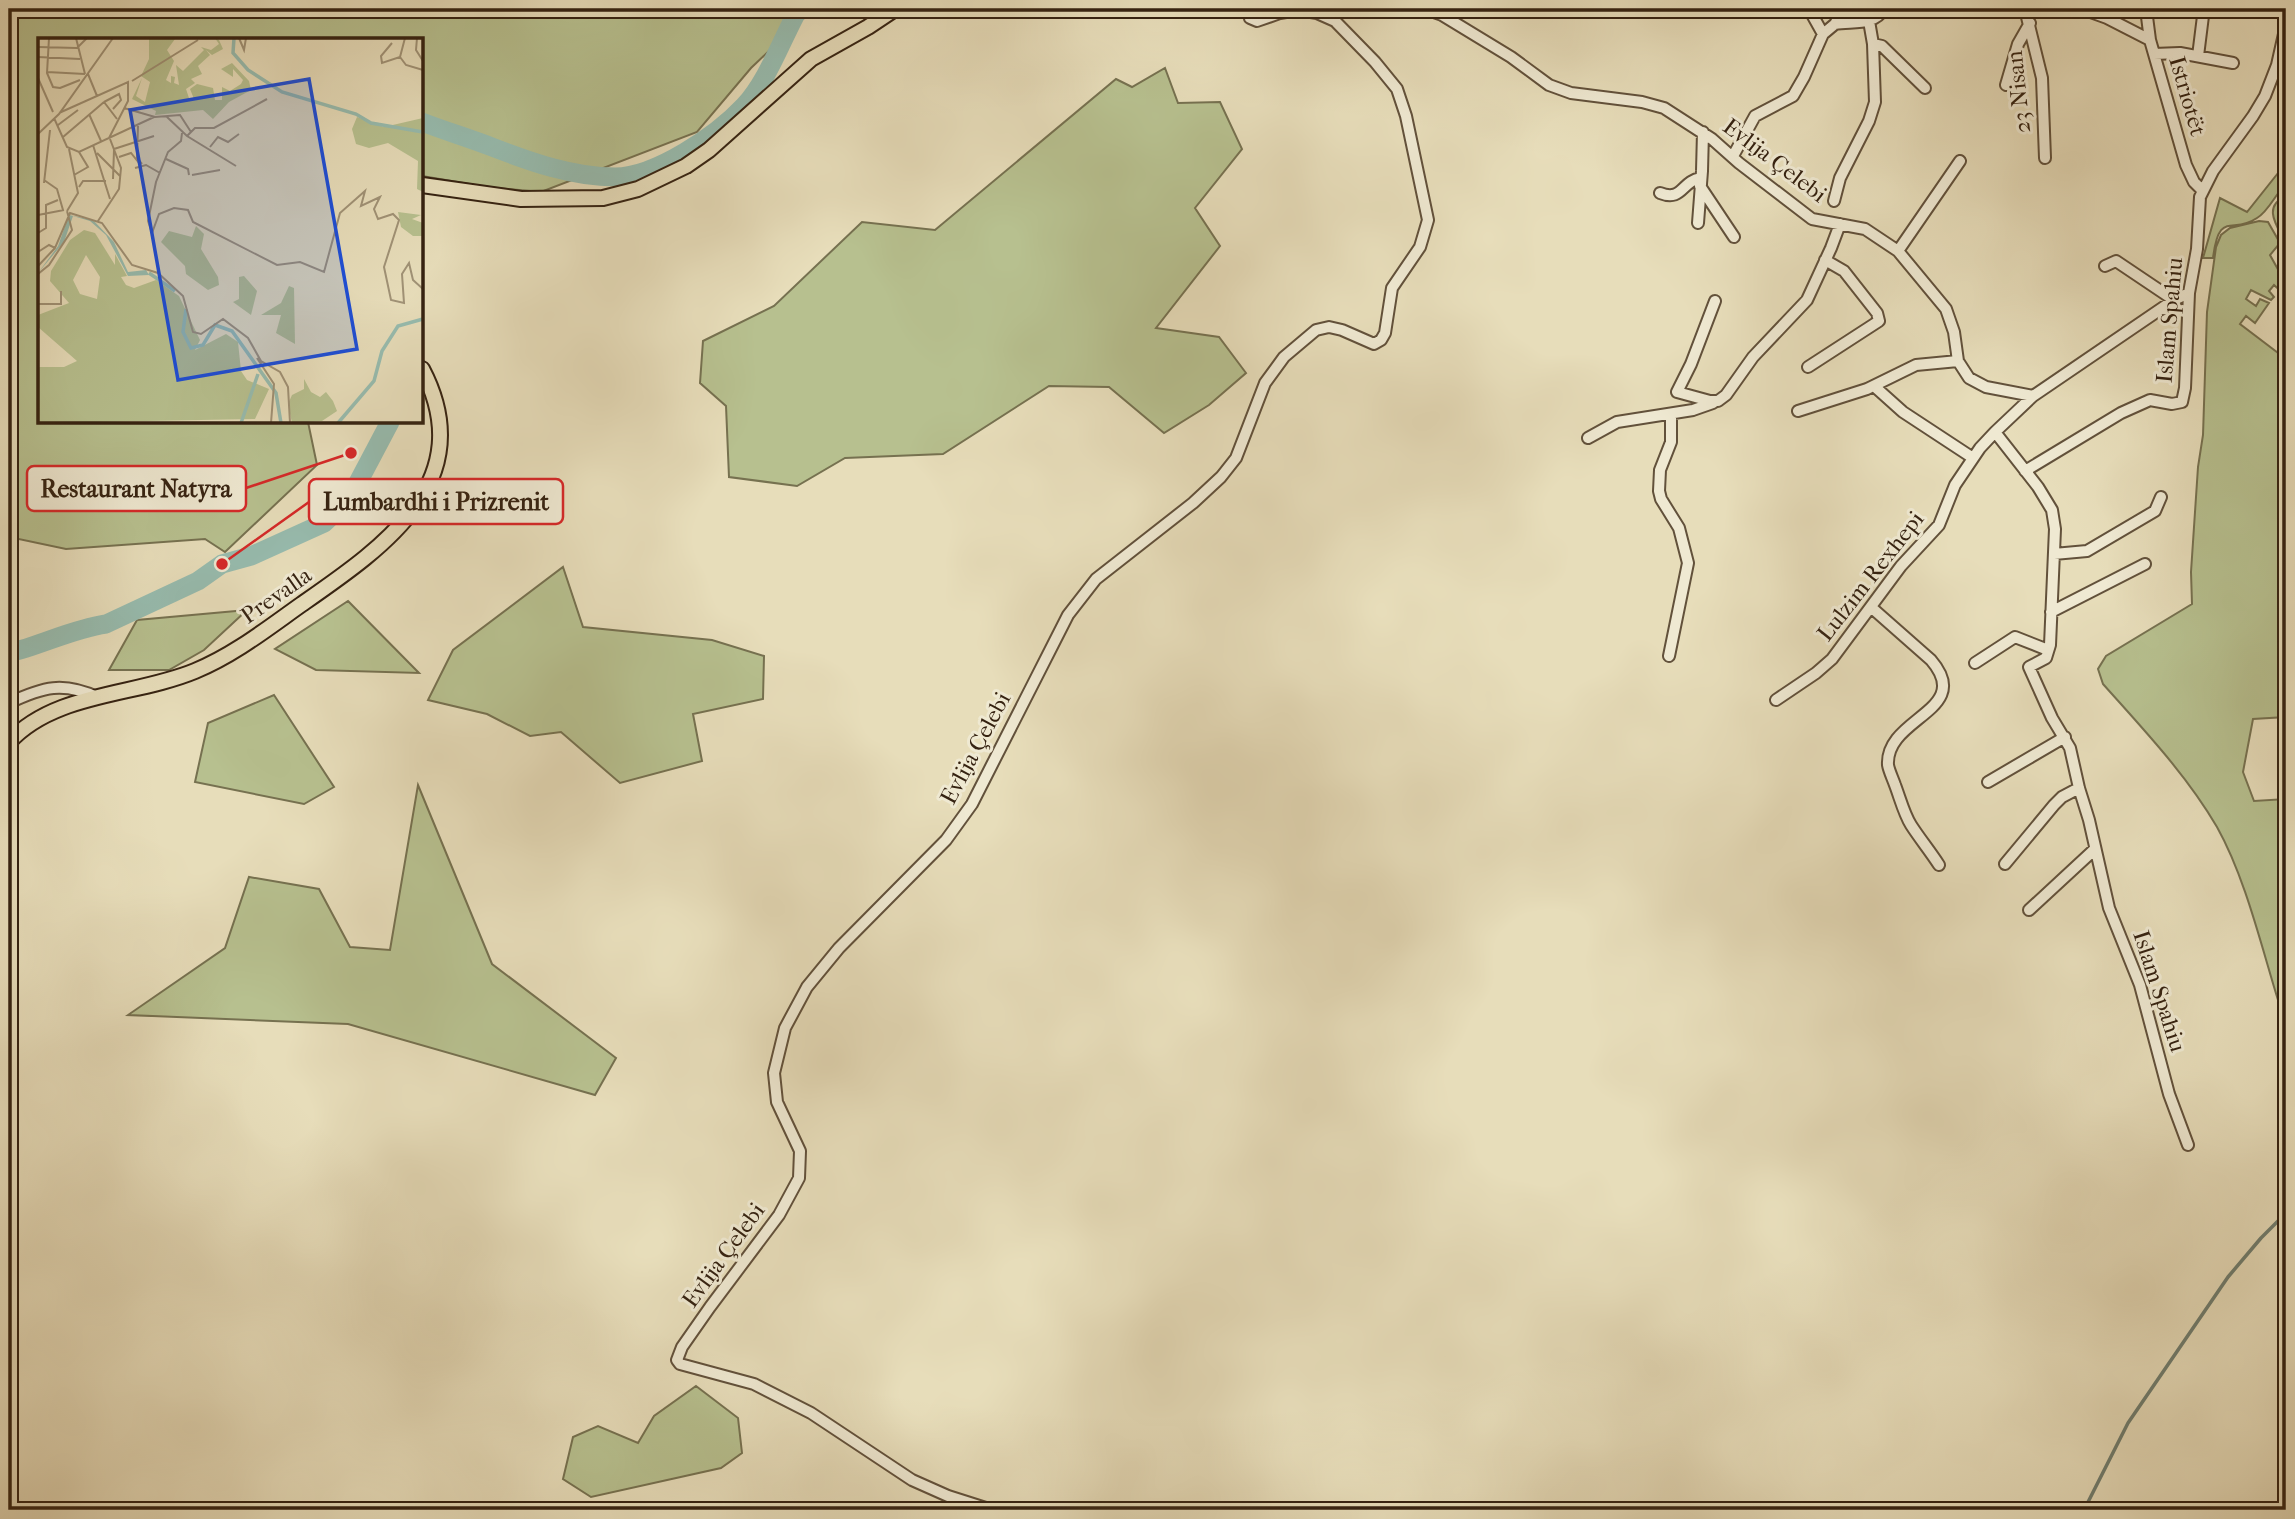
<svg xmlns="http://www.w3.org/2000/svg" width="2295" height="1519" viewBox="0 0 2295 1519" font-family="'IM FELL French Canon',serif">
	<rect width="100%" height="100%" fill="#e7ddba"/>
	<filter id="stains"><feTurbulence type="fractalNoise" baseFrequency=".00286" numOctaves="4"/><feColorMatrix values="0 0 0 0 .2 0 0 0 0 .09 0 0 0 0 .02 0 0 0 .5 -.17"/></filter>
	<radialGradient id="worn" r=".72"><stop offset=".6" stop-color="#630" stop-opacity="0"/><stop offset="1" stop-color="#630" stop-opacity=".3"/></radialGradient>
	<path fill="#b7c08f" stroke="#767150" stroke-width="2" d="M9,9H813L751,68L697,132L541,192L487,187L422,176V40H40V422H308L317,465L225,552L205,539L66,549L9,537Z
		M1165,68L1178,103L1220,102L1242,149L1195,208L1220,246L1156,328L1219,337L1246,373L1209,405L1164,433L1109,387L1049,386L943,454L845,458L797,486L729,477L726,406L700,383L703,341L774,306L862,222L935,230L1116,79L1132,87Z
		M2286,163V192H2279C2273,200 2266,213 2257,218C2232,235 2219,209 2213,258H2203L2220,198L2247,212Z
		M2286,196V244C2278,227 2261,207 2286,196Z
		M2259,221L2268,222L2280,243L2270,255L2280,273L2286,271V296L2274,285L2269,291L2274,297L2271,300L2251,290L2246,299L2256,306L2260,299L2269,303L2255,323L2246,316L2240,324L2286,359V507L2283,508L2286,526V717L2253,719L2243,772L2254,801L2286,799V1016L2278,1000C2261,945 2245,877 2217,827C2186,774 2143,729 2103,684L2098,669L2106,656L2192,604L2191,572L2198,467L2203,435L2207,312L2216,247L2221,235L2230,228Z
		M563,567L583,627L712,640L764,656L763,699L693,714L702,761L620,783L561,732L530,736L487,714L428,700L453,650Z
		M348,601L419,673L316,670L275,649Z
		M247,610L204,650L169,670H109L137,620Z
		M274,695L334,787L304,804L195,782L208,723Z
		M418,785L492,964L616,1058L595,1095L348,1024L128,1015L225,948L249,877L319,889L350,947L390,950Z
		M696,1386L738,1418L742,1453L721,1468L591,1497L563,1479L573,1437L598,1426L638,1443L654,1416Z"/>
	<g fill="none" stroke-linecap="round" stroke-linejoin="round">
		<path stroke="#707e70" stroke-width="3.5" d="M2084,1510L2128,1423L2228,1277L2261,1238L2286,1213"/>
		<path stroke="#97bcaf" stroke-width="19" d="M422,122C445,131 469,138 492,147C531,162 573,177 615,177C655,177 717,135 744,106C766,83 781,42 796,14L802,9
			M9,653C42,645 72,629 106,624L198,581L222,564L251,556L324,523L340,508L353,492L390,422"/>
		<defs>
			<path id="minor" d="M1425,9L1442,15L1511,57L1549,85L1571,93L1642,102L1664,108L1712,139L1739,163L1812,219L1865,229L1898,251L1946,309L1954,332L1958,361L1969,378L1986,387L2033,396
				M2025,9L2042,78L2045,158
				M2082,9L2107,18L2150,40
				M2146,9L2150,40L2186,165L2194,182L2202,190
				M1869,21L1873,44L1882,46L1925,88
				M1835,24C1853,21 1874,26 1884,9
				M1823,34L1835,24L1843,9
				M2154,54L2180,53L2233,63
				M2198,56L2203,16L2209,9
				M2006,85L2018,44L2030,23
				M1733,156L1755,116L1793,96L1804,77L1823,34L1809,9
				M1700,186L1734,237
				M1660,193C1683,202 1681,181 1701,178
				M1834,201L1840,178L1869,121L1875,102L1873,44
				M1698,223L1702,171L1703,132
				M1898,251L1960,161
				M2105,266L2116,261L2174,300
				M1715,301L1691,364L1677,392L1710,401H1718L1726,395L1753,357L1807,300L1831,248L1840,224
				M1808,367L1879,321L1877,313L1844,271L1825,260
				M1874,386L1903,412L1973,458
				M1798,411L1867,389L1916,365L1958,361
				M1995,432L2038,487L2052,510L2055,529L2050,645L2046,658L2029,667L2052,718L2070,748L2079,788L2089,820L2109,908L2140,985L2169,1094L2188,1145
				M1588,438L1617,422L1693,410L1713,403
				M2025,471L2121,413L2150,400L2172,404L2182,402L2185,388L2189,293L2197,249L2200,197L2213,171L2253,116L2265,96L2277,65L2286,25
				M2054,554L2087,551L2155,511L2161,497
				M1872,608L1931,660C1975,711 1885,717 1888,765C1889,771 1893,779 1895,785C1900,798 1904,814 1911,825C1920,839 1930,851 1939,865
				M2051,612L2145,564
				M1669,656L1688,563L1679,528L1661,499L1659,491L1660,470L1671,442V414
				M1975,663L2015,637L2048,650
				M1776,700L1816,673L1832,659L1901,566L1939,525L1955,485L1980,448L1995,432L2033,396L2174,300L2189,293
				M9,703C43,687 63,681 99,698
				M1988,782L2065,737
				M2005,864L2054,805L2062,797L2079,788
				M2029,910L2095,849
				M992,1510L948,1496L912,1480L811,1413L754,1384L680,1364L677,1360L682,1347L710,1307L779,1215L799,1178L800,1151L777,1102L774,1073L785,1028L807,987L839,948L946,840L972,804L1068,615L1096,579L1193,503L1221,477L1236,458L1265,383L1284,357L1316,330L1329,327L1342,330L1374,344L1381,340L1385,333L1392,288L1420,247L1428,220L1406,116L1397,89L1375,62L1335,21L1317,13L1298,10L1280,13L1257,21L1250,18L1251,9"/>
			<path id="major" d="M422,185L521,199L603,198L638,189L686,166L709,150L811,59L868,27L895,9
				M9,742C55,692 135,696 195,671C234,655 268,628 302,604C384,547 481,481 422,369"/>
		</defs>
		<use href="#minor" stroke="#62513b" stroke-width="14"/>
		<use href="#major" stroke="#352211" stroke-width="18"/>
		<use href="#minor" stroke="#efe9d2" stroke-width="10"/>
		<use href="#major" stroke="#e7ddba" stroke-width="14"/>
	</g>
	<g text-anchor="middle" stroke-width="6" stroke-linejoin="round" paint-order="stroke">
		<g font-size="23" fill="#352211" stroke="#efe9d2">
			<text transform="translate(2018 92) rotate(-96)" y="8">23 Nisan</text>
			<text transform="translate(2188 96) rotate(74)" y="8">Istriotët</text>
			<text transform="translate(1775 160) rotate(37)" y="8">Evlija Çelebi</text>
			<text transform="translate(2169 320) rotate(-85)" y="8">Islam Spahiu</text>
			<text transform="translate(1870 576) rotate(-52)" y="8">Lulzim Rexhepi</text>
			<text transform="translate(276 595) rotate(-35)" y="8">Prevalla</text>
			<text transform="translate(975 748) rotate(-62)" y="8">Evlija Çelebi</text>
			<text transform="translate(2160 991) rotate(72)" y="8">Islam Spahiu</text>
			<text transform="translate(723 1255) rotate(-54)" y="8">Evlija Çelebi</text>
		</g>
	</g>
	<g transform="translate(38 38)">
		<rect width="385" height="385" fill="#e7ddba"/>
		<path d="M111,0L137,1L129,12L136,23L128,42L133,45V38L137,39L136,45L141,47L138,27L145,33L166,12L163,9L173,12L181,6L177,0L181,2L185,11L174,17L168,12L172,17L160,28L164,36L153,41L157,45L148,51L152,63L156,61L152,51L159,46L175,50L177,62H184V49L192,53L203,46L205,42L195,31V39L183,31L194,25L211,43L213,52L191,64L175,81L165,72L117,77L118,73L94,61L104,40L98,58L107,64L112,44L103,38L111,21ZM319,79L346,89L385,80V154L379,151L380,123L350,105L331,110L318,106L314,91ZM360,174L383,177L374,181L385,185V198H375L363,189ZM158,188L166,196L163,211L180,239L181,247L170,252L148,236L147,228L123,204L131,193L154,199ZM46,192L57,195L77,227V216L89,238L83,239L88,247L96,250L118,242L141,258L162,302L157,312L188,296L200,304L203,333L209,342L231,351L217,381L0,385V329H26L39,323L0,289V277L31,265L12,243L13,233L32,202ZM48,217L62,239L59,261L42,256L35,242ZM206,238L219,253L213,277L195,264L201,261V239ZM251,248L256,250L257,306L238,295L243,277H223L243,265ZM266,341L273,354L282,359L288,354L295,363L299,373L284,383L254,385L250,366L254,357L266,351Z" fill="#b7c08f" fill-rule="evenodd"/>
		<path d="M31,177L55,182L76,204L90,234L108,232L111,237L90,238L68,197L52,183L35,178L26,204L0,235L20,208Z" fill="#97bcaf"/>
		<path fill="none" stroke="#97bcaf" stroke-width="3.5" d="M196,0L195,15L210,32L244,54L318,76L333,85L385,94M111,235L137,253M148,271L145,294L153,310L165,307L177,287L194,293L238,355L243,385M203,385L220,336M300,385L336,343L344,313L360,288L385,281"/>
		<path fill="none" stroke="#a09276" stroke-width="2" d="M11,0L9,35L15,49L22,50M38,0L47,36M201,0L206,12L208,0M379,0L378,12L385,23M354,5L343,18L344,25L362,19L367,0M0,9L39,10L49,0M0,19L42,21M362,19L368,27L385,32M9,34L47,36M50,36L59,58M0,40L15,74M94,43L160,2M22,50L42,42M66,64L81,56L83,62L75,71M66,64L79,81M86,70L117,79L142,77L153,94M21,75L90,44V63L71,100M51,76L63,103M129,79L149,98L198,128M16,80L29,109L41,114L116,79M20,87L40,72M100,88L99,120L104,126M144,95L143,103L130,114L118,144L110,183L114,195L121,176L136,170L150,172L155,184L239,227L262,224L286,234L302,175L327,153L323,168L342,159L336,171L340,181L355,176L361,182L346,229L353,262L366,265L364,236L371,225L375,242L385,251M0,96L21,76L75,0M149,98L157,90H176L229,61M25,99L66,64M55,107L72,161M172,109L180,99L190,104L201,96M76,111L116,98M59,115L82,138M81,119L93,115L101,125M128,121L150,131L151,137M97,130L108,127L122,135M36,137L50,129L41,114M154,137L182,132M75,141L76,112M6,142L19,151L25,172M6,145L12,92M41,149L45,143H68M29,173L40,155L31,111M0,177L26,172M60,183L81,151L83,130L72,101M0,195L8,190V167L20,162M0,214L11,207L17,210L32,175L64,185L94,227L120,235L145,258L155,294L163,296L185,281L210,300L223,323L242,334L250,349L252,385M0,228L17,210M0,236L11,227L34,192L29,173M0,266H23V253M219,320L236,346L233,385"/>
		<path fill="#1d4ed8" fill-opacity="0.15" stroke="#1d4ed8" stroke-width="3.5" d="M271,41L319,311L140,342L92,72Z"/>
		<rect width="385" height="385" fill="none" stroke="#352211" stroke-width="3.5"/>
	</g>
	<path fill="none" stroke="#d62828" stroke-width="2.5" d="M351 453L246 488M222 564L309 502"/>
	<g fill="#d62828" stroke="#efe9d2" stroke-width="2.5">
		<circle cx="351" cy="453" r="7"/>
		<circle cx="222" cy="564" r="7"/>
	</g>
	<g fill="#efe9d2" stroke="#d62828" stroke-width="2.5">
		<rect x="27" y="466" width="219" height="45" rx="7"/>
		<rect x="309" y="479" width="254" height="45" rx="7"/>
	</g>
	<g font-size="24" text-anchor="middle" font-weight="bold" fill="#352211">
		<text x="136" y="497">Restaurant Natyra</text>
		<text x="436" y="510">Lumbardhi i Prizrenit</text>
	</g>
	<rect width="2295" height="1519" fill="none" stroke="#e7ddba" stroke-width="35"/>
	<rect x="10" y="10" width="2274" height="1498" fill="none" stroke="#352211" stroke-width="3.5"/>
	<rect x="18" y="18" width="2260" height="1484" fill="none" stroke="#352211" stroke-width="2"/>
	<rect width="100%" height="100%" filter="url(#stains)"/>
	<rect width="100%" height="100%" fill="url(#worn)"/>
</svg>
